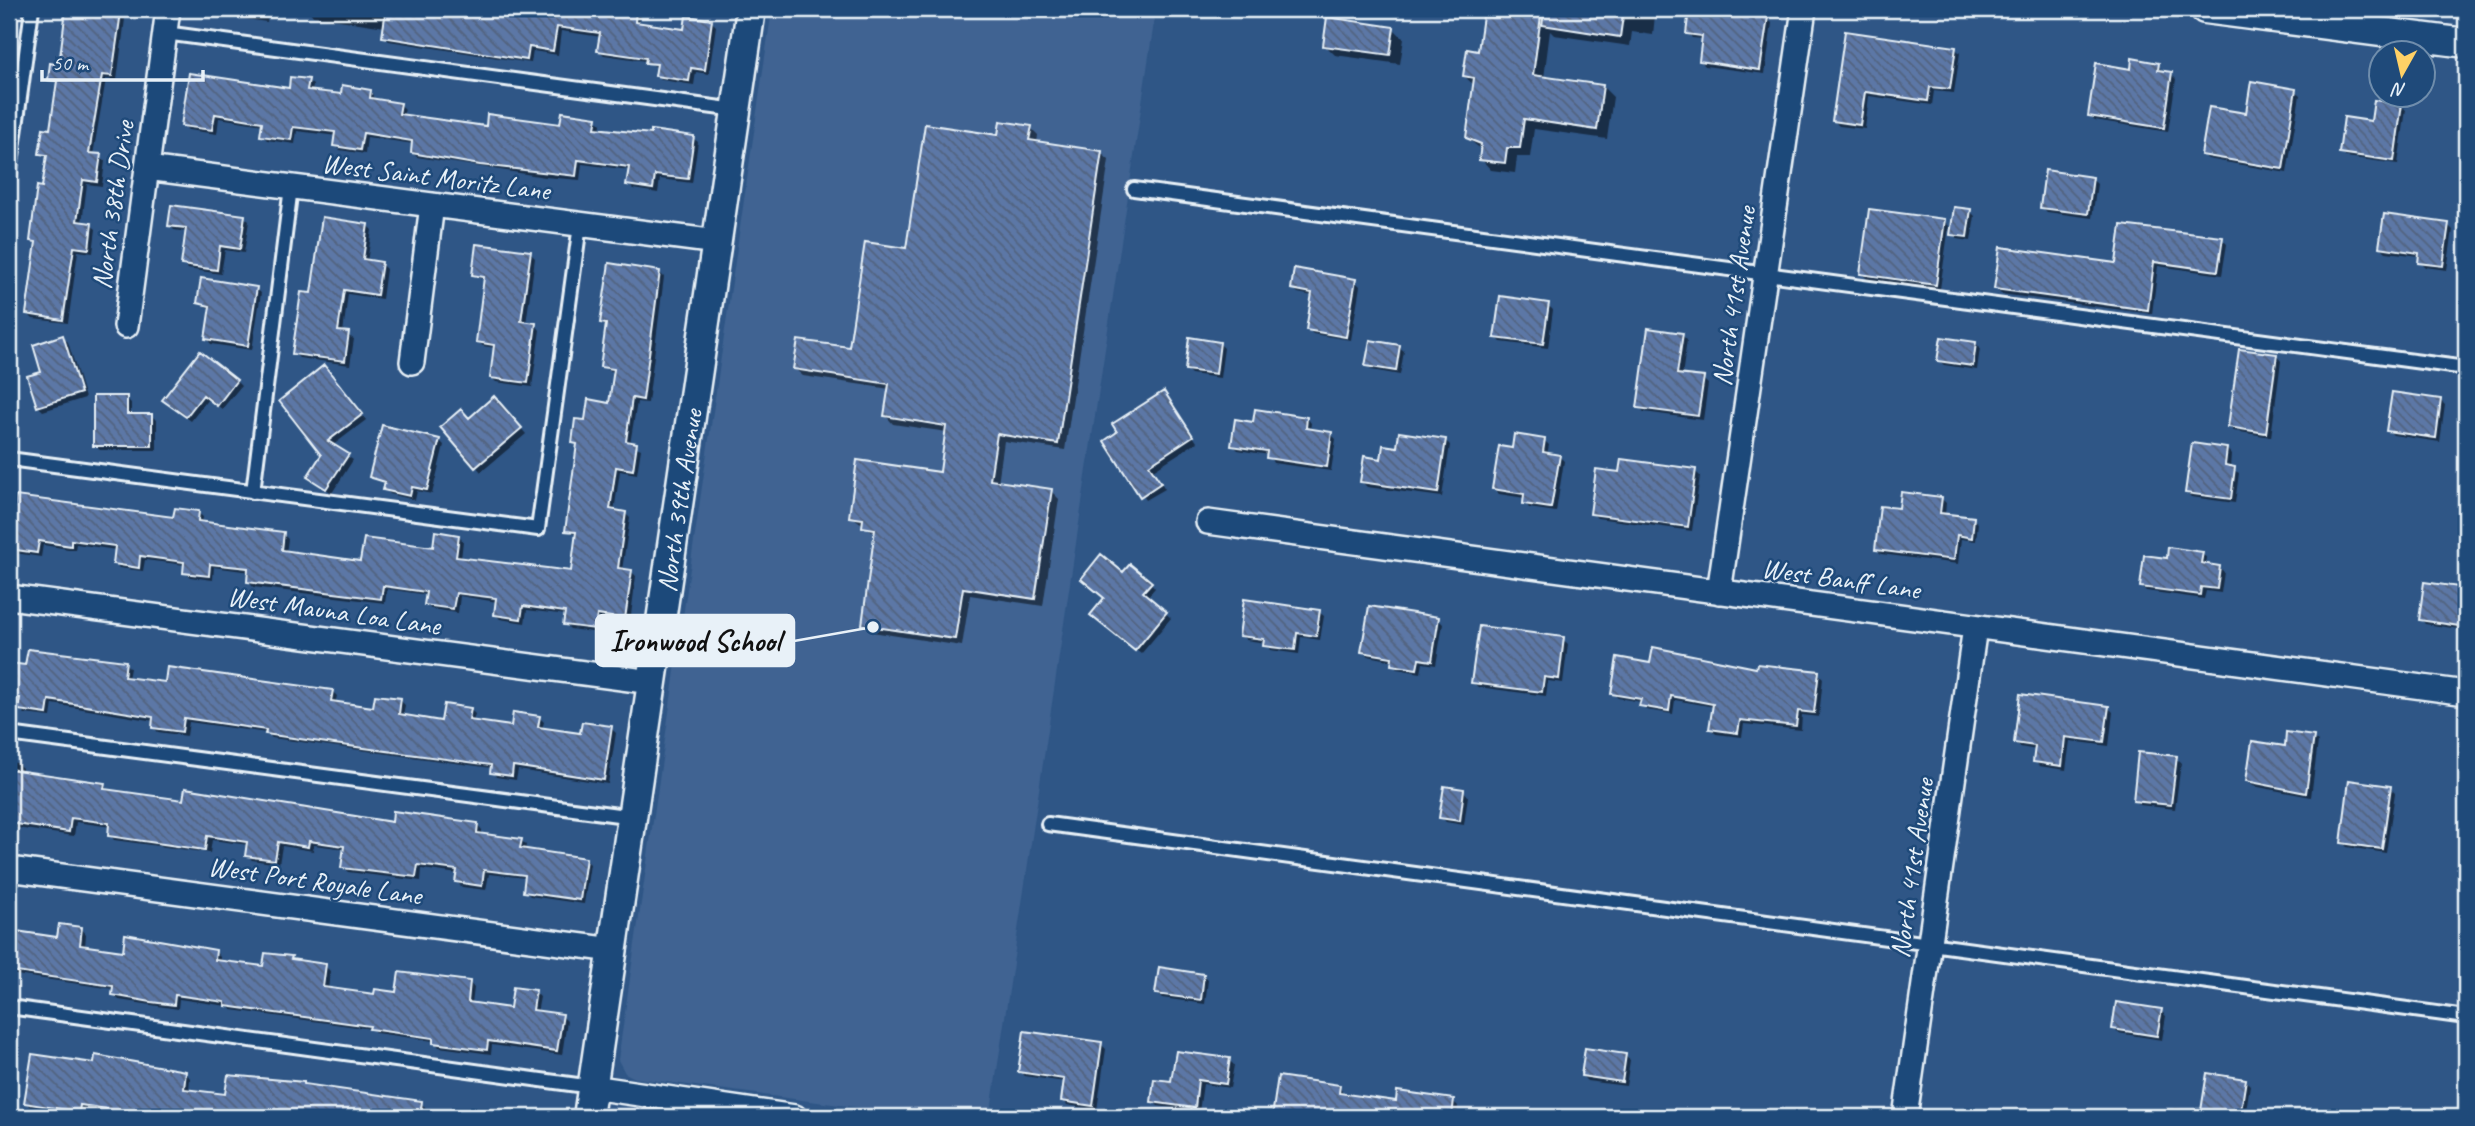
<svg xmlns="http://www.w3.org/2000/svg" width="2475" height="1126" viewBox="0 0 2475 1126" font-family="Caveat,sans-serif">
	<defs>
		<pattern id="building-back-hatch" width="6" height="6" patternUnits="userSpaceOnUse" patternTransform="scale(1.75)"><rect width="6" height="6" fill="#5b77a6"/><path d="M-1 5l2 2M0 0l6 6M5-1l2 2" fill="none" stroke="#52627d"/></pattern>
	</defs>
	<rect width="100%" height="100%" fill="#2f5686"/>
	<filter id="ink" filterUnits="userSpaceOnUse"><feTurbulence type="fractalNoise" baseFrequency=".0143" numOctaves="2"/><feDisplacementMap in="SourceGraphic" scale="14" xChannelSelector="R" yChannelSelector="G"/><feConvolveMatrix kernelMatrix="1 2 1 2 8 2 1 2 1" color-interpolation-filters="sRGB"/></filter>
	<g filter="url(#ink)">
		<path fill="#3f6392" d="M772,9H1156L990,1117H932L635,1078L625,1073L618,1060Z"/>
		<path fill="#0007" d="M68,9H113L112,13L125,19L117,80L106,79L93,155L105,161L102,186L87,184L82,223L91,225L96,229L93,253L78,251L68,323L33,319L28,314L37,246L32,240L48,159L41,153L51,131L58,84L50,79L60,67Z
			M205,9H269L267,22L209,14Z
			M308,9H536L577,15V9H623L636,11L640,15L639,24L685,31L711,21L716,26L709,74L696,72L694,85L662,80L657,75L658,68L646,61L604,55L599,51L601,37L561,31L558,55L533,51L531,63L389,41L384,36L385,27L313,16Z
			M1546,9H1649L1655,15L1653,35L1632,32L1630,46L1554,35L1550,31L1544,78L1603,87L1613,97L1607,139L1534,129L1530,157H1517L1515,173L1491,170L1481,159L1482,150L1467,138L1475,86L1464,76L1479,53L1540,17L1545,22Z
			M1691,9L1767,19L1772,23L1765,74L1705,66L1701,61L1704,39L1692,38L1688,33Z
			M1393,28L1404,39L1400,64L1335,55L1325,45Z
			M1847,33L1955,48L1960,53L1954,93L1934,91L1932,105L1869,96L1865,129L1839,126L1834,121Z
			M2158,64L2163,73L2171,74L2176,79L2168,132L2095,120L2090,116L2132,71Z
			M190,75L290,90L308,81L313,85L312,93L342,96L371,91L375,101L400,104L405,109L403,116L487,128L562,126L596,119L601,124L600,130L693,138L698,142L692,183L660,179L658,193L633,189L628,184L630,170L582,164L580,180L545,177L417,157L412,153L414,144L367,137L365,154L340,150L335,145L337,136L297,131L295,144L267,140L262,135L264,125L219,118L217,134L188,130L183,125Z
			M2295,91L2300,95L2287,173L2208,159L2203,155L2247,115Z
			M2401,105L2406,110L2398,164L2346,157L2341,152L2373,123Z
			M1031,128L1038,135L1037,143L1101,153L1109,160L1065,450L1004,441L998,483L1051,491L1059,499L1043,606L970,595L962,646L872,632L864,624L876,534L851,516L941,474L947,432L893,424L886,416L890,389L803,376L795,369L851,349L908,250L1000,137Z
			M2092,179L2097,184L2092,218L2047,212L2042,207Z
			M1970,211L1975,216L1971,241L1957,239L1952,234Z
			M244,217L249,221L244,253L225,250L221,274L187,269L183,264L187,232L174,230L170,225Z
			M1944,221L1949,226L1940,289L1867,279L1862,274Z
			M367,225L372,230L367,262L381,264L386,269L382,299L348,294L343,333L354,339L350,365L299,358L294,353Z
			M2448,225L2453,230L2447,270L2425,267L2420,262V256L2386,252L2381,247Z
			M2222,239L2227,244L2222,275L2158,266L2152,314L2001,294L1996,289L2117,265Z
			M530,253L535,258L526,324L536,325L540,330L532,387L496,382L491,377L496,348L483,346L478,342L486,281L474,275Z
			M659,272L664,277L648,403L637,402L630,444L641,449L637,474L620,471L614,512L625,513L630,518L622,570L631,571L636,576L630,623L601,619L599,633L570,629L565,624L567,615L527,610L525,623L500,619L495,614L497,602L460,596L458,613L431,609L426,605L428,595L387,589L385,603L253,587L249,582L250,572L214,567L213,580L190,577L185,572L186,565L145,560L143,571L119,568L115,563L116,550L76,544L75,550L43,545L41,557L15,553L10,549L13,530H9V493L13,497L154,517L175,519L198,513L203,517L202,524L283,534L288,539L286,553L362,563L434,549L459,537L463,541L461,559L573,573L578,536L566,530L578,447L574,442L587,422L611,405L615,373L602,367L607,328L602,323Z
			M1355,281L1360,286L1351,340L1313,334L1308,329L1313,296L1298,293L1293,288Z
			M256,289L261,293L252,350L211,344L207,339L211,309L199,303Z
			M1548,305L1553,310L1548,348L1501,342L1496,337Z
			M1682,335L1687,340L1682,376L1703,379L1708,384L1703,420L1644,412L1639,407Z
			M63,337L68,342L85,398L43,411L38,406L43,373Z
			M1219,343L1224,348L1220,378L1191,374L1186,369Z
			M1976,343L1980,348L1977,370L1944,365L1939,361Z
			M1399,347L1404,351L1400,375L1372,370L1367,365Z
			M2277,356L2281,361L2271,437L2234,431L2229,427Z
			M329,372L366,420L332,446L353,460L332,493L309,477L323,455Z
			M236,381L241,386L222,409L208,399L191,421L169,404Z
			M126,398L131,403V416H152L157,421V450H100L95,446Z
			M1168,398L1197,442L1153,470L1165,489L1146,500L1106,441Z
			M2440,400L2445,405L2440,442L2393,435L2388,430Z
			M499,403L526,434L481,472L442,427L469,420Z
			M1307,418L1311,423L1310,431L1331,434L1336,439L1331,471L1273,463L1269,455L1238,450L1233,445L1254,424Z
			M439,440L444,445L432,494L417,491L415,500L390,494L385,489L386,484L371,477Z
			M1445,440L1450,445L1442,497L1367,487L1362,482L1399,449Z
			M1544,440L1549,445L1547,455L1559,456L1564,461L1556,512L1529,508L1525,503V498L1499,494L1494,489L1514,450Z
			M2227,449L2231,454L2230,468L2239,473L2235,503L2191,497L2186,492Z
			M1695,471L1700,476L1692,531L1597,518L1592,513L1621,474Z
			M1941,498L1946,503L1945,515L1973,519L1978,523L1976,541L1961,539L1958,564L1881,554L1876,549L1900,510Z
			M2202,554L2207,558L2206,565L2219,567L2224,572L2221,593L2206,591L2204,599L2146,591L2141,586L2168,560Z
			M1124,574L1151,583L1155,588L1147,597L1171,618L1141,654L1097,619Z
			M2461,578L2466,579V630L2425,624L2421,619L2460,589Z
			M1319,612L1324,616L1320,640L1301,637L1299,654L1270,650L1266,643L1246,640L1241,635Z
			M1438,619L1443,624L1436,665L1423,663L1421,673L1397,669L1393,661L1368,656L1363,652Z
			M1563,639L1568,644L1563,683L1548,681L1546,696L1478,687L1473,683Z
			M125,663L130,668L128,679L166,684L332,691L337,696L335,704L374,709L400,700L405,705L403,717L442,723L470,709L475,714L473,722L512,728L539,717L544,722L542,729L581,735L611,728L616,733L608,784L518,770L516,780L496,777L492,768L272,738L267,733L189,722L187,736L158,732L153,727L154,721L53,704L51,717L25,714L20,709L21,702L9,700V665L27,667Z
			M1652,665L1818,673L1823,678L1819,717L1802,715L1801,730L1744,724L1742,737L1716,734L1711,729L1715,707L1675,700L1673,714L1646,710L1642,702L1618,698L1613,694Z
			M2108,707L2113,712L2109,746L2070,741L2066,770L2039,766L2035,761L2036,750L2020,747L2015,743Z
			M2313,738L2318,742L2311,797L2253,786L2248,781L2286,748Z
			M2176,758L2181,763L2175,809L2139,805L2135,801Z
			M9,762L17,763L22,768V773L104,784L108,791L185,802L393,824L478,825L482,830V835L521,840L526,845L525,851L585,859L590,864L584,904L530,896L525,891L527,878L489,874L486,890L462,887L457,882L458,874L422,869L421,881L348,872L343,867L346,849L314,845L313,851L282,846L279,864L252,860L247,855L249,845L212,840L210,853L114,840L110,835L111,827L76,822L74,836L9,827Z
			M2390,788L2395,793L2386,853L2347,847L2342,842Z
			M1464,791L1468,796L1464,825L1446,822L1441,817Z
			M9,926L13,931L58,939L82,929L86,934L85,947L124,953L216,952L220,957V962L265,968L291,958L295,961L325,966L330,971L328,990L376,996L470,983L474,988L472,1004L511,1010L535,992L540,997L537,1013L562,1016L567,1021L562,1055L492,1045L491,1054L439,1047L434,1041L376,1033L372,1029L232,1010L227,1006L179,999L178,1009L158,1006L119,1000L114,995V989L9,974Z
			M1203,975L1208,980L1205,1004L1162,998L1157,993Z
			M2161,1011L2166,1016L2162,1040L2118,1033L2113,1028Z
			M1101,1044L1106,1049L1097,1110L1067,1105L1063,1100L1065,1082L1025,1076L1020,1071Z
			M1625,1056L1630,1060L1626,1086L1587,1081L1582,1076Z
			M1229,1060L1234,1065L1230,1088L1203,1084L1199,1112L1158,1106L1153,1101L1173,1083Z
			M96,1065L186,1073L190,1078L189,1091L227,1096L307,1087L421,1103L426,1108L425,1117H114L115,1113L85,1109L84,1116L31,1107L26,1102Z
			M1280,1078L1340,1087L1344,1096L1397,1103L1453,1101L1458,1106L1457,1115L1473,1117H1274Z
			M2245,1080L2250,1085L2245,1117H2172L2174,1108L2203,1112Z
			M9,1098L23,1117H9Z
			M464,1111L521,1117H463Z
			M1551,1112L1595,1117H1551Z"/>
		<path fill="url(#building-back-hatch)" stroke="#e8f1f8" stroke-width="2" d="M66,9H108L121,12L112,76L102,75L89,153L101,154L97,182L83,180L77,221L92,223L89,249L74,247L63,320L26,314L36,242L30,241L37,186L42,187L47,155L39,154L43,128L50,129L57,81L48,80L50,63L59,65Z
			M386,9H547L575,13L576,9H636L635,22L684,29L686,16L712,20L705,70L691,68L689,81L655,76L657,64L645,63L646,58L597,51L600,33L557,27L553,51L529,47L527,60L382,37Z
			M1545,9H1624L1620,37L1542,25Z
			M1689,9L1768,17L1760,70L1699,61L1702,36L1686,34Z
			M1502,10L1541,16L1533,75L1603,85L1597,130L1524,119L1520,148H1507L1505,163L1479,160L1481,144L1466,138L1474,78L1463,76L1467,49L1478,51L1483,16L1493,17Z
			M1327,17L1394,27L1390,55L1323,46Z
			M1845,31L1956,47L1950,89L1930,87L1928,101L1865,92L1860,125L1832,121Z
			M2132,58L2159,63L2158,70L2172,72L2164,128L2088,116L2096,63L2131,69Z
			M189,73L289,88L290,77L309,79L307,90L341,94L342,85L371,90L370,98L401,103L399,114L486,126L487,114L560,124L562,112L597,117L595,128L651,134V130L694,136L688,179L655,175L653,189L626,185L629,167L578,160L576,176L480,165L411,153L412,141L363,133L360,150L333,146L335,132L293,127L291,140L260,136L262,122L215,114L212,130L181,126Z
			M2251,81L2296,89L2283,169L2201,155L2209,107L2246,113Z
			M2374,100L2402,104L2394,161L2339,153L2344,117L2371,121Z
			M1000,121L1032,126L1029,140L1102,151L1058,444L997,434L990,480L1052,489L1035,599L963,588L955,639L862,625L875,529L862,527L863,519L849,517L857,460L940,472L946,426L884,416L889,384L793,369L798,340L849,347L865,242L906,248L925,124L998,135Z
			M2045,170L2093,177L2088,214L2040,208Z
			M171,205L245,215L240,249L220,246L217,270L181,265L186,228L168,226Z
			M1954,207L1971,209L1967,237L1950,235Z
			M1869,209L1945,219L1936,285L1860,274Z
			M2384,214L2449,223L2443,266L2418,263L2419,253L2379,247Z
			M322,217L368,224L363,259L382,262L377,295L344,290L338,331L349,332L345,361L292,354L301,292L311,293Z
			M2121,225L2223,237L2218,271L2154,262L2148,310L1994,289L2000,247L2116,263Z
			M476,244L531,251L521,321L536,323L528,383L490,378L494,345L476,342L484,277L472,275Z
			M609,263L660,271L643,400L632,398L626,441L637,443L633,470L616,467L610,509L626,512L618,568L632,570L625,619L597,615L595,629L563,625L565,612L523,606L521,619L494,615L496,598L456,593L453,609L424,605L426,592L383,586L381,599L247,582L248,568L210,564L209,576L183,573L184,562L140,556L139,568L113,564L115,546L71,540V546L39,541L37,553L9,549L16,496L173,517L175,508L199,511L198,521L284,532L282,550L360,561L364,538L433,547L435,531L459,535L456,557L571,571L576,532L565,531L577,444L572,443L575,419L585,420L588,399L609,403L614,369L600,367L606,324L600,323Z
			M1294,268L1356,279L1346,337L1306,330L1312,293L1291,289Z
			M201,278L257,287L248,346L205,339L210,306L197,303Z
			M1500,296L1549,303L1543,344L1494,338Z
			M1648,328L1683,333L1677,374L1704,377L1698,416L1637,408Z
			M63,335L81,393L37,407L27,376L41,372L33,345Z
			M1189,337L1220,342L1216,374L1185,370Z
			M1941,337L1976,342L1973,366L1937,361Z
			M1370,340L1400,345L1396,371L1365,366Z
			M2239,349L2277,354L2266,433L2228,427Z
			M200,351L237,380L217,406L203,395L186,417L162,400Z
			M324,365L363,414L328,441L349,454L326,489L307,477L321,455L279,401Z
			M1164,391L1193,436L1149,465L1161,483L1140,497L1104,441L1117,432L1112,424Z
			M2392,392L2441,399L2436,438L2386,431Z
			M93,396H127V414H152V446H93Z
			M494,396L522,428L475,468L440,427L461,409L469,418Z
			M1255,409L1307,417L1306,428L1332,432L1327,467L1266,458L1267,451L1231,446L1235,419L1253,422Z
			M382,425L440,439L427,490L412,487L410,496L383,490L385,482L369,477Z
			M1399,432L1446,439L1438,493L1360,482L1364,456L1381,459L1383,445L1397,447Z
			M1514,434L1545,439L1543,452L1560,455L1551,508L1523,504L1524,494L1492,489L1499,446L1512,448Z
			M2192,443L2227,448L2225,465L2235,467L2231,499L2185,493Z
			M1621,459L1696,469L1688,527L1590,514L1596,469L1619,472Z
			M1901,492L1942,497L1940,513L1974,517L1972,538L1957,535L1954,560L1875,550L1880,506L1899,508Z
			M2168,547L2203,552L2201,563L2220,566L2217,589L2201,587L2200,595L2140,587L2144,555L2167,558Z
			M1101,554L1123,572L1130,564L1152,582L1143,592L1167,612L1135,651L1090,615L1104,598L1081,579Z
			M2424,582L2466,588V627L2419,620Z
			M1244,599L1320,610L1316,636L1297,633L1295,650L1263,646L1264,639L1239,636Z
			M1369,606L1439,617L1432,661L1419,659L1417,669L1391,665L1392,657L1361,652Z
			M1479,626L1564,637L1559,679L1544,677L1542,692L1471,683Z
			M1653,647L1756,668L1757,664L1819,671L1814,713L1798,711L1796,726L1740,720L1738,733L1709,729L1713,704L1671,696L1669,711L1639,706L1641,699L1611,694L1617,657L1650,663Z
			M28,649L126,661L124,677L165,682L167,667L333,690L331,701L373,707L375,695L401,698L399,714L441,721L444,704L471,708L469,720L511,726L513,712L540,716L538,727L580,733L582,722L612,726L604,780L513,766L512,776L490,773L491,765L334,744L265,734L266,730L184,718L182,732L152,728L153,717L49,700L47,714L18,710L20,698L9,697V663L25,665Z
			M2020,694L2109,706L2104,742L2065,737L2062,766L2033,762L2035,746L2014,743Z
			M2286,732L2314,736L2306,793L2246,781L2252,741L2285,746Z
			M2138,752L2177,756L2171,805L2133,801Z
			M9,769L105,783L104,789L183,800L185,788L392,822L393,811L478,823L477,833L522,839L520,848L586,858L580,900L523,892L525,875L484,870L482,886L455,882L457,870L418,865L416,877L341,868L344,846L309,841L308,847L278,842L275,860L245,856L247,842L207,836L205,850L108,836L109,823L71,818L69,832L9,823Z
			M2349,780L2391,786L2382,849L2341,843Z
			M1444,786L1464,789L1460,821L1439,818Z
			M59,924L82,927L80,945L123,951L125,934L216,950L215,960L263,966L265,953L292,956L291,959L326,964L323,987L374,994L375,989L396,992L399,972L470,981L468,1002L510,1008L513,987L536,990L533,1010L563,1014L557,1051L488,1041L487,1050L433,1043V1038L369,1029L370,1026L225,1006V1002L175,995L174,1005L151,1002L112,995L113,986L9,971V930L57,937Z
			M1159,967L1204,974L1201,1000L1155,994Z
			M2116,1002L2162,1009L2157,1036L2112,1029Z
			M1024,1031L1102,1042L1093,1106L1061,1101L1064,1079L1018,1072Z
			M1585,1048L1626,1054L1622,1082L1581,1076Z
			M1176,1051L1230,1058L1226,1084L1198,1080L1195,1108L1151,1102L1154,1079L1171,1081Z
			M32,1054L94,1063L95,1055L186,1071L184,1089L225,1094L228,1075L304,1082V1084L422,1101L420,1117H113L114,1110L80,1105L79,1112L24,1103Z
			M2207,1073L2246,1079L2240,1117H2200Z
			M1278,1076L1340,1085L1339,1093L1396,1101L1397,1091L1454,1099L1452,1117H1272Z"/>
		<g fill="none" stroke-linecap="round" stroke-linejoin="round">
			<defs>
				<path id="service" d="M165,33L736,110
					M9,178L32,9
					M1134,189L2466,368
					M9,459L538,529L580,225
					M253,492L291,187
					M9,734L633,817
					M1048,824L2466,1017
					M9,1007L592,1087"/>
				<path id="minor" d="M147,168L717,242
					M126,326L168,9
					M412,362L432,205
					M1208,522L2466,693
					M1719,592L1804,9
					M9,597L652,682
					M9,869L613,950
					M592,1087L795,1117
					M1905,1117L1975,627"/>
				<g id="tertiary">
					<path d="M2205,9L2466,43"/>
					<path id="s1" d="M588,1117L751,9"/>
				</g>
			</defs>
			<use href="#service" stroke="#e8f1f8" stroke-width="18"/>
			<use href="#minor" stroke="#e8f1f8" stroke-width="28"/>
			<use href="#tertiary" stroke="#e8f1f8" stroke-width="33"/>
			<use href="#service" stroke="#1f4a7a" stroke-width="12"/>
			<use href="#minor" stroke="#1f4a7a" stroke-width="23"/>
			<use href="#tertiary" stroke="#1f4a7a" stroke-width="28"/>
		</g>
	</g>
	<g text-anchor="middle" stroke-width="5" stroke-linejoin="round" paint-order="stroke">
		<g font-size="28" fill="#e8f1f8" stroke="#1f4a7a">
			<text transform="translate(436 176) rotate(7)" y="10">West Saint Moritz Lane</text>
			<text transform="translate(112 205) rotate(-82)" y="10">North 38th Drive</text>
			<text transform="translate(1733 296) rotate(-82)" y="10">North 41st Avenue</text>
			<text dy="10" stroke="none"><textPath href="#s1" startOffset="623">North 39th Avenue</textPath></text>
			<text transform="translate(1841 578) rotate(8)" y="10">West Banff Lane</text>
			<text transform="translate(334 610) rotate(8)" y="10">West Mauna Loa Lane</text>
			<text transform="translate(1911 868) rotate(-82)" y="10">North 41st Avenue</text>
			<text transform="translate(315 880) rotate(8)" y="10">West Port Royale Lane</text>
		</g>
	</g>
	<path fill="none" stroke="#e8f1f8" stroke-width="2.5" d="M873 627L794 641"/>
	<circle fill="#e8f1f8" stroke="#1f4a7a" stroke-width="2.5" cx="873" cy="627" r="7"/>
	<rect fill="#e8f1f8" stroke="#e8f1f8" stroke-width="2.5" x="596" y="615" width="198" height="51" rx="7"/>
	<g font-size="30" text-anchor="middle" font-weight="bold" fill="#111">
		<text x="695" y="651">Ironwood School</text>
	</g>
	<rect width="2475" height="1126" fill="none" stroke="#1f4a7a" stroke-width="35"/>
	<rect x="18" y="18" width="2440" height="1091" fill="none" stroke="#e8f1f8" stroke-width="2.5" filter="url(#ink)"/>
	<g transform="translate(2402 74) rotate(188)"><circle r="33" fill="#1f4a7a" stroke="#6f8dac" stroke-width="2"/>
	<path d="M0-5L12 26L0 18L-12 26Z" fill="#ffd166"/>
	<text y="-10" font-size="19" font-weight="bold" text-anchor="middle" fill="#e8f1f8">N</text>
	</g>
	<path d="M42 70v10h161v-10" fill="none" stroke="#e8f1f8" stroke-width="3.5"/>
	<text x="52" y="70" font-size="21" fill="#e8f1f8" stroke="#1f4a7a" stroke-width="5" paint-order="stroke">50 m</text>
</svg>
